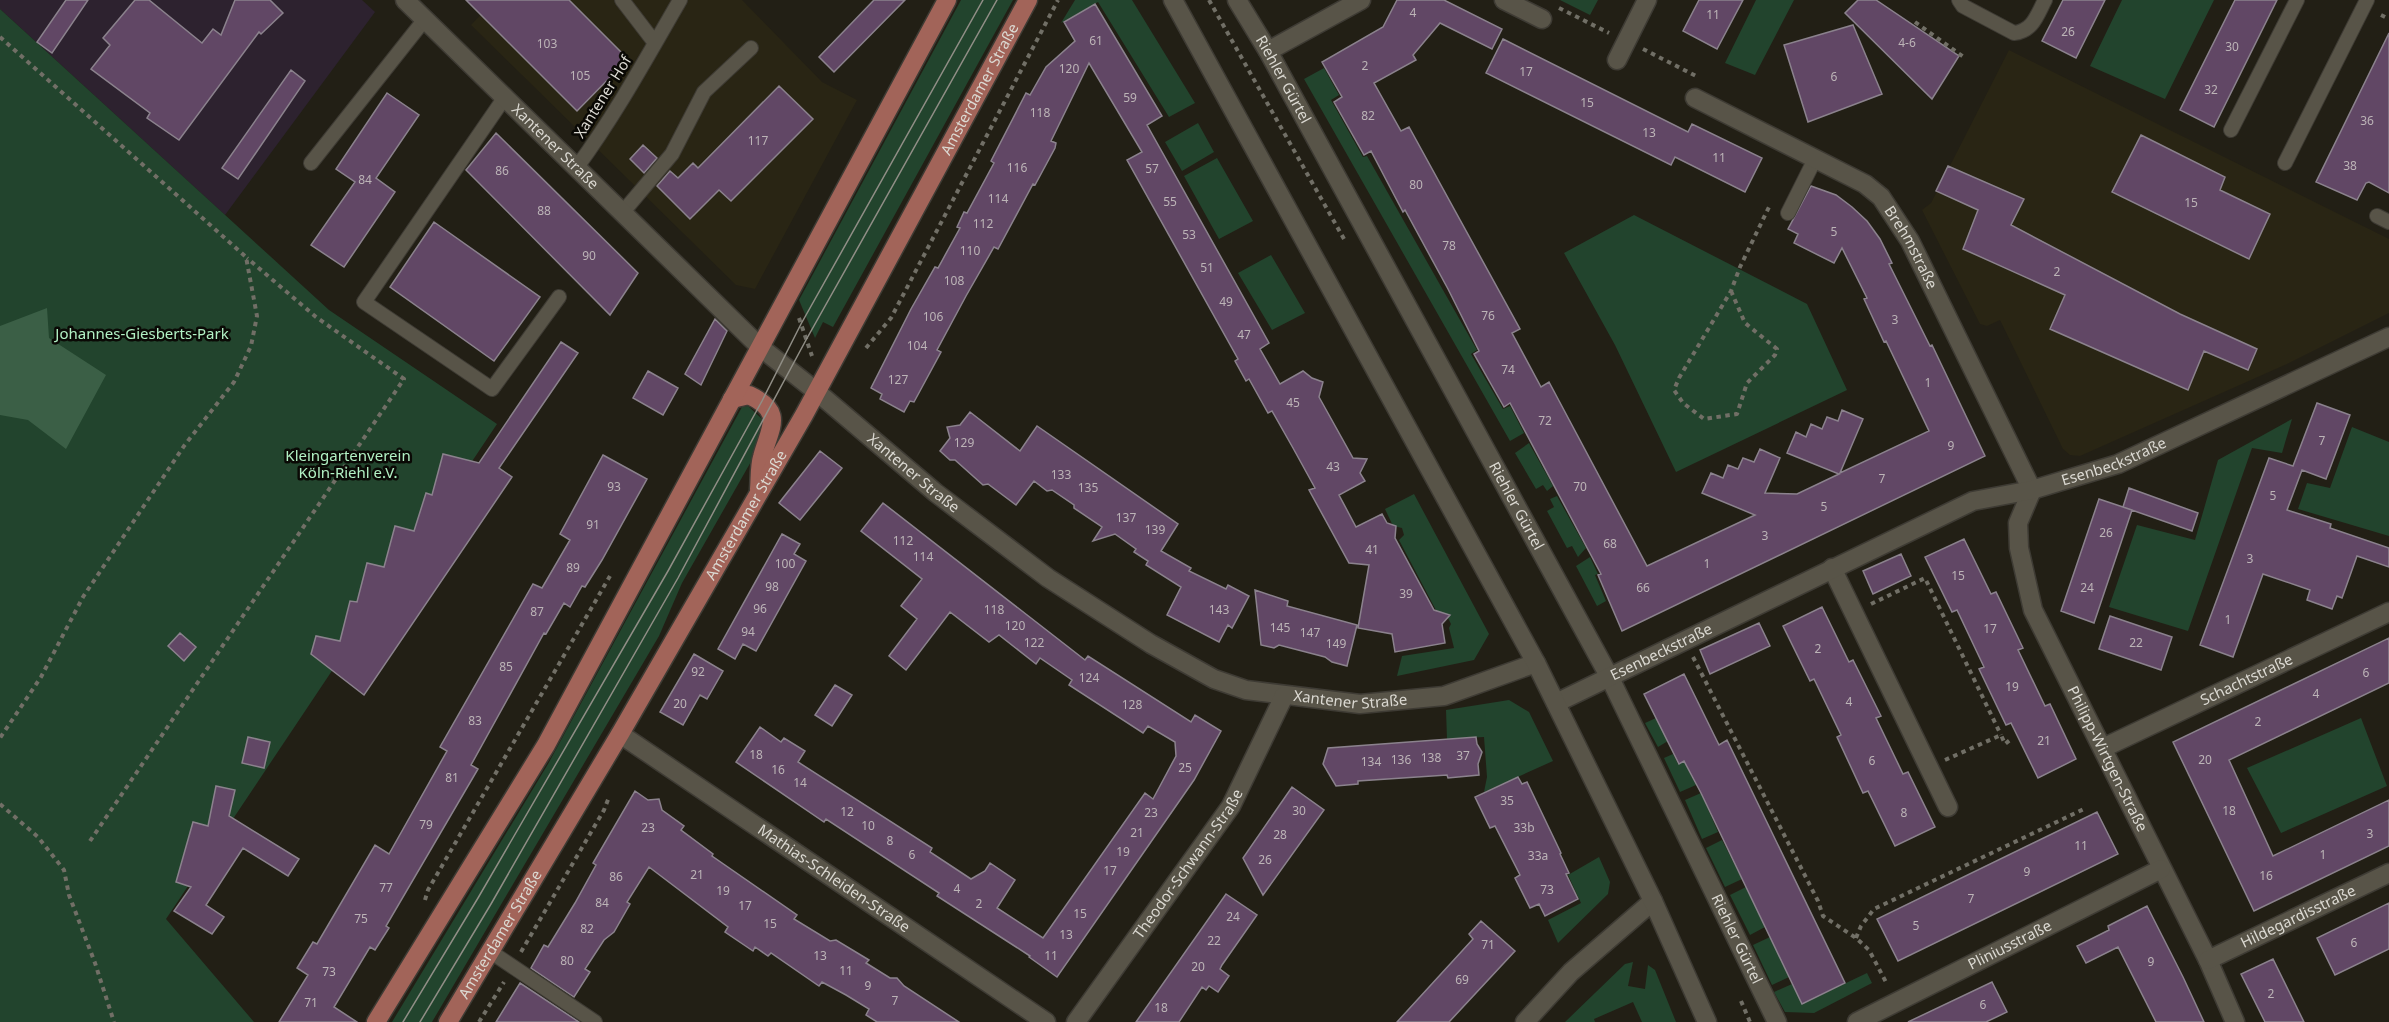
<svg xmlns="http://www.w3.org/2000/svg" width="2389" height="1022" viewBox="0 0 2389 1022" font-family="'Noto Sans',sans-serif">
	<rect width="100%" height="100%" fill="#221f15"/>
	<path fill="#292514" d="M495,0H742L822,82L857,100L755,289L736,285L471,25Z
		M2009,50L2389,239V313L2287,364L2080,456L2070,455L2063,449L2000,320L1987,326L1980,324L1922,210L1931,203Z"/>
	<path fill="#2d222f" d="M0,0H362L375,12L225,215L0,9Z"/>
	<path fill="#22442d" d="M961,0H1013L833,327L823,322L815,338L799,300Z
		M1075,0H1132L1195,103L1169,117L1098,2L1061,23Z
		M1560,0H1598L1590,15Z
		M1756,0H1794L1755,75L1725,63Z
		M2122,0H2214L2165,99L2090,66Z
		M0,9L329,310L497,424L166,919L254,1022H0Z
		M1324,68L1339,95L1331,100L1363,157L1367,156L1477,350L1471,354L1503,409L1510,406L1524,433L1510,441L1304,79Z
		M1198,123L1214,152L1182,171L1165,142Z
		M1217,158L1253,221L1219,239L1184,176Z
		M1634,215L1807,304L1847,390L1676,472L1615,345L1564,253Z
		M1271,255L1305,313L1272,330L1238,273Z
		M748,406L762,419L765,437L682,583L659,636L432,1022H392L548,764L742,407Z
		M2292,419L2282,453L2252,448L2188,631L2109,607L2137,525L2195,540L2218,460Z
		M2352,427L2389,442V536L2298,509L2307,483L2330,488Z
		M1529,443L1553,486L1547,491L1543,485L1536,489L1515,453Z
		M1414,494L1489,634L1474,660L1397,676L1402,656L1454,648L1449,628L1451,624L1447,616L1438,614L1399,540L1404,535L1402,528L1393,526L1385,509Z
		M1557,496L1586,548L1578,557L1572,546L1567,548L1547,511L1554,507L1550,499Z
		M1590,557L1598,574L1595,575L1606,601L1597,606L1576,566Z
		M1509,700L1529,712L1553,761L1484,792L1487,777L1484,737L1447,739L1446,710Z
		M1656,718L1668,741L1658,747L1645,723Z
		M2361,718L2387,786L2281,833L2247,768Z
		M1673,754L1678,764L1684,761L1696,785L1680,792L1664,758Z
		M1701,793L1718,832L1702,839L1685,800Z
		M1722,840L1742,879L1725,887L1706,848Z
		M1599,857L1610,882L1608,894L1558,943L1548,920L1581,903L1568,875Z
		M1746,887L1765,927L1750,935L1730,895Z
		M1770,937L1789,977L1772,985L1753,945Z
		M1633,962L1628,986L1645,989L1648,965L1655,970L1676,1022H1642L1633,1002L1594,1019L1595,1022H1565L1625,964Z
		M1867,973L1872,983L1814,1013L1785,1012L1774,992L1792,984L1802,1004Z"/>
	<path fill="#3b5f46" d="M47,308L49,338L106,375L66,449L28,420L0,415V326Z"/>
	<path fill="#614765" stroke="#8b828d" stroke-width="1.5" d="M66,0H88L52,53L37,42Z
		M135,0H149L202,43L213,29L221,35L235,0H270L283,13L261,34L259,32L179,140L147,118L150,113L91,69L110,45L103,38Z
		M466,0H569L628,59L577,111Z
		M874,0H905L834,72L819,57Z
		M1397,0H1444L1502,29L1492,49L1440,23L1413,55L1416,60L1374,83L1401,131L1409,127L1520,329L1512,333L1541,387L1549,382L1647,566L1755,515L1702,493L1711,473L1723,478L1728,465L1738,469L1743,458L1754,462L1760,449L1780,458L1765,493L1797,494L1839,474L1787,453L1796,432L1806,437L1811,424L1822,429L1827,417L1838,421L1842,410L1863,419L1840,473L1929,431L1886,341L1884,342L1864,299L1867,298L1842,248L1834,263L1794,243L1798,234L1788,229L1811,186L1836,195L1852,207L1867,221L1880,239L1892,263L1889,264L1930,346L1932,345L1985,456L1622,631L1598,575L1601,574L1510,403L1504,407L1474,354L1479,351L1448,289L1405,210L1403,212L1371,151L1364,155L1334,102L1342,97L1322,62L1383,27Z
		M1699,0H1743L1717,49L1683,31Z
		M1858,0H1876L1959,56L1932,99L1845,13Z
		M2063,0H2105L2076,58L2042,41Z
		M2235,0H2277L2214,127L2180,110Z
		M1095,4L1162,116L1147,125L1269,343L1260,349L1280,384L1303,371L1312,378L1323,382L1319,397L1353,458L1367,459L1360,473L1365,481L1339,495L1356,527L1382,514L1387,523L1396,526L1395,538L1434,610L1450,615L1442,624L1445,643L1395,652L1392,634L1358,628L1369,565L1349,563L1309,490L1315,488L1293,448L1272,411L1268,413L1249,379L1246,381L1235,361L1238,359L1127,160L1142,152L1089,63L1051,141L1056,143L1055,148L1035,185L1033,184L998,249L994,247L966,296L937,350L941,352L914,402L910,401L904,412L880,399L882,394L871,388L911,309L935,267L938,268L960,228L957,227L964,212L967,213L994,163L991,161L1026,93L1030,95L1046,67L1075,41L1064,22Z
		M1853,25L1882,94L1808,122L1784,45Z
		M2389,33V193L2369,182L2366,183L2357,200L2316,182Z
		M1503,39L1688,132L1692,124L1762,158L1745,192L1675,157L1671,165L1486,73Z
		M291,70L305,81L238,179L222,168Z
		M779,86L813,119L731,201L719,190L690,219L657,186L670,171L678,178L693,163L698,168Z
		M387,93L419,115L376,178L395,192L344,267L311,245L355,182L336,169Z
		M496,133L638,273L610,315L466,170Z
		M2141,135L2225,177L2220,190L2270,214L2249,259L2112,192Z
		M643,145L657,158L644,173L630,159Z
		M1948,166L2024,199L2011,225L2180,314L2257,349L2248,370L2204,351L2188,390L2050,329L2065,295L1963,249L1978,210L1936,191Z
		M434,222L540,297L494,361L390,287Z
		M715,319L727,331L701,385L685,374Z
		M561,342L578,353L499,468L512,477L364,695L311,654L316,636L340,641L350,601L357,602L367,563L384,567L395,526L414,531L426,493L432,495L443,454L479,463Z
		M648,371L678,388L663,415L633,398Z
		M2317,403L2350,415L2326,479L2302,470L2287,510L2331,524L2330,528L2389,548V567L2357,556L2342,598L2337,596L2332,609L2307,600L2310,590L2263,574L2233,657L2200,645L2269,458L2293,466Z
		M970,412L1020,451L1037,426L1178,524L1161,551L1191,568L1189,571L1226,589L1228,585L1249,596L1232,628L1228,625L1219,642L1167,615L1181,587L1146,565L1148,561L1134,552L1136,549L1115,534L1093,541L1102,527L1074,508V505L1052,490L1047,491L1034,481L1016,505L988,484L983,485L955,460H950L940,451L950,438L947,427L960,425Z
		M820,451L842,468L800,520L779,503Z
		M603,455L647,479L602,560L585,587L582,586L570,607L564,603L546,634L544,633L471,765L478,769L386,926L389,928L375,950L370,947L334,1007L357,1022H279L308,975L297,968L313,942L317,944L375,845L389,854L447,751L440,747L533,584L542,588L570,540L560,534Z
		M2129,488L2198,513L2192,531L2123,507Z
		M2099,499L2132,510L2094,623L2061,611Z
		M883,503L1085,660L1088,656L1191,722L1195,715L1221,731L1194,780L1057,977L1029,957L1030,956L937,896L939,893L826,819L824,822L736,762L760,727L781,742L784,738L805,751L798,762L932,848L930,852L971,879L985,871L990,863L1015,880L997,908L1043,938L1145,793L1153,799L1176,756L1175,742L1148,726L1143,733L1069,685L1072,680L1040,658L1036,664L999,635L989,642L950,612L906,670L889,656L917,619L901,606L922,579L861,531Z
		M782,534L800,544L794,554L806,561L756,651L743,644L735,659L718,649Z
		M1964,539L1991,594L1996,592L2023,648L2018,650L2045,706L2050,704L2076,759L2038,778L2011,723L2006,725L1979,669L1984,667L1957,610L1952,612L1925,557Z
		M1901,554L1911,576L1873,594L1863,571Z
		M1255,590L1288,601L1287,606L1357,625L1347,666L1332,662L1325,657L1279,645L1274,648L1261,645Z
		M1822,607L1849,662L1853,660L1881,716L1876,718L1903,774L1908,772L1935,827L1895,846L1868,791L1863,793L1837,737L1841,735L1814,679L1810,681L1783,626Z
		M2110,616L2172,637L2161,670L2099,649Z
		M1759,623L1770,646L1710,674L1700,650Z
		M180,633L196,647L184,661L168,646Z
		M2389,638V683L2229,760L2273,856L2389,800V846L2254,911L2173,742Z
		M694,654L723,671L707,699L700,695L683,725L660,712Z
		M1684,674L1719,745L1727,740L1845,983L1802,1004L1701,793L1684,761L1679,764L1644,694Z
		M835,685L852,695L832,726L815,715Z
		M248,737L270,742L264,768L242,763Z
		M1476,737L1477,744L1482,752L1478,764L1479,775L1448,778L1447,775L1358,781V784L1336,786L1323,764L1328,748Z
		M1518,777L1522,784L1527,782L1561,853L1560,854L1569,873L1566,874L1578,899L1545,916L1539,904L1530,908L1515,878L1520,875L1495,826L1490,828L1475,797Z
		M216,786L235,790L229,816L299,859L288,876L243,848L206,905L224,917L212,934L174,911L191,887L176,882L193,822L208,826Z
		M1292,787L1324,810L1263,895L1243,858Z
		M635,791L648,800L659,799L662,810L684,826L681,830L713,854L712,856L797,915L794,919L830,941L836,940L869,960L866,963L890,978H897L904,986L959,1022H877L866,1015L869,1009L846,995L822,982L819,986L771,953L768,956L755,947L753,951L725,932L728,927L649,867L627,902L630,904L614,932L604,940L585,969L590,972L574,997L531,968L544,945L548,947L575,903L596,865L593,863Z
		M2097,812L2118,854L1898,961L1877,919Z
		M1226,894L1257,915L1222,965L1220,969L1229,976L1218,992L1209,986L1206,990L1202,987L1179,1022H1136Z
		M2389,903V949L2335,975L2317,938Z
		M2147,906L2183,977L2204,1022H2156L2118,947L2086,963L2077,946L2109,930L2108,926Z
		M1481,921L1515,951L1449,1022H1397L1473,939L1469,934Z
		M2273,959L2304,1022H2265L2241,974Z
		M1992,982L2007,1012L1986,1022H1908Z
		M520,983L579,1022H496Z"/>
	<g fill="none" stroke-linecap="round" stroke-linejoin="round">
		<defs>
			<path id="service" d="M622,0L655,43
				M1959,0L1963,6L2014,33C2033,31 2037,15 2045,0
				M505,97L364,302L492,389L559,297
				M2231,130L2297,0
				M311,163L425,19
				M2285,163L2367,0
				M577,167C616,114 647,57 680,0
				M623,212L672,154L704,92L751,48
				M1788,213L1815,159
				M2377,216L2389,222
				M491,952L595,1022"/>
			<g id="minor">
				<path id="s1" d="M1237,0L1268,51L1609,676L1777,1022"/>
				<path d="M1504,0L1542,19"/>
				<path d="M1268,51L1361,0"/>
				<path d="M1617,60L1647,0"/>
				<path id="s2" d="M1695,98L1865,184L1881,197L1910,241L2032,490L2018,523L2019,548L2033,610L2208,960L2235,1022"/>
				<path id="s3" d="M817,392L936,493L1048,578L1151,644L1214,679L1246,690L1360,704L1444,696L1536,663"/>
				<path d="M1832,568L1948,807"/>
				<path id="s4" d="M1556,703L1973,501L2032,490L2118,464L2389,337"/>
				<path id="s5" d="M620,734L1046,1022"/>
				<path id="s6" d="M2103,748L2389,612"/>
				<path id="s7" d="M2208,960L2389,873"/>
				<path id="s8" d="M1076,1022L1231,806L1284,696"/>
				<path d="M1525,1022L1571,972L1653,901"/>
				<path id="s9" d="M1857,1022L2161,869"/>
			</g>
			<g id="tertiary">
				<path id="s10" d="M405,0L760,347L817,392"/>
				<path d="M1173,0L1536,663L1653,901L1707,1022"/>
			</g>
			<g id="primary">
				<path d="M732,399L749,395C785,412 770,427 762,457C759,467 760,479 759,489"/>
				<path d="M376,1022L546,745L947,0"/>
				<path id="s11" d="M448,1022L620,734L804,415L1028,0"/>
			</g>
		</defs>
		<use href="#service" stroke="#3e3b34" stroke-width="16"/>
		<use href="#minor" stroke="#3e3b34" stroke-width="21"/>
		<use href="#tertiary" stroke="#3e3b34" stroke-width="21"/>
		<use href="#primary" stroke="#3e3b34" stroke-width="21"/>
		<path stroke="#716f66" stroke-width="4" stroke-dasharray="4.5 4.5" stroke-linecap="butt" d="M1209,0L1344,239
			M1559,8L1609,33
			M2381,15L2389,19
			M1915,22L1965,58
			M0,37L246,257L257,316L251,346L234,382L184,446L83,597L41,677L0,738
			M1643,49L1698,77
			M1731,291L1745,323L1777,349L1775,355L1747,383L1737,414L1704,419L1683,403L1674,390L1679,378L1731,291L1740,267L1769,207
			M799,318L812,356
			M866,348L891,318L1058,0
			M1871,604L1925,578L2001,735
			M1693,657L1818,901L1823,916L1856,938L1869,950L1887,984
			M1945,760L2001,735L2005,744L2010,740
			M0,804L38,837L64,870L69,895L95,963L114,1022
			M90,841L404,379L316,317L247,258
			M425,900L428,890L610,576
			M1856,938L1861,926L1874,909L2086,808
			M521,952L604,810L609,797
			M1741,1001L1750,1022
			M479,1022L504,982"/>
		<use href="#service" stroke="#585448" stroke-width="14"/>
		<use href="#minor" stroke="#585448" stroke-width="18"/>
		<use href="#tertiary" stroke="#585448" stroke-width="18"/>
		<use href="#primary" stroke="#a26459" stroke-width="18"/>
		<path stroke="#908e86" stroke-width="1.5" d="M403,1022L478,898L668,571L762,401L801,324L983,0
			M420,1022L491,904L678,578L806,340L997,0"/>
	</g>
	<g text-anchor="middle" stroke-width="5" stroke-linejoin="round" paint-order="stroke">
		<g font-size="12" fill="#bcb4b7">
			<text x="1413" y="17">4</text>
			<text x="1713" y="19">11</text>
			<text x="2068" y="36">26</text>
			<text x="1096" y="45">61</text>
			<text x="1907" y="47">4-6</text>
			<text x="547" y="48">103</text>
			<text x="2232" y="51">30</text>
			<text x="1365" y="70">2</text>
			<text x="1069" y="73">120</text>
			<text x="1526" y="76">17</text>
			<text x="580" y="80">105</text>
			<text x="1834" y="81">6</text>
			<text x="2211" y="94">32</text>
			<text x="1130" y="102">59</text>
			<text x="1587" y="107">15</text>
			<text x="1040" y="117">118</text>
			<text x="1368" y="120">82</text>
			<text x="2367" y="125">36</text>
			<text x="1649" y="137">13</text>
			<text x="758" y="145">117</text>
			<text x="1719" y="162">11</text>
			<text x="2350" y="170">38</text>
			<text x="1017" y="172">116</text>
			<text x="1152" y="173">57</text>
			<text x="502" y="175">86</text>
			<text x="365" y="184">84</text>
			<text x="1416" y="189">80</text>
			<text x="998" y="203">114</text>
			<text x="1170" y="206">55</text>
			<text x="2191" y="207">15</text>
			<text x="544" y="215">88</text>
			<text x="983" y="228">112</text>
			<text x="1834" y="236">5</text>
			<text x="1189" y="239">53</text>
			<text x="1449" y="250">78</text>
			<text x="970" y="255">110</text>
			<text x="589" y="260">90</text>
			<text x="1207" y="272">51</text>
			<text x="2057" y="276">2</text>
			<text x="954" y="285">108</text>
			<text x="1226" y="306">49</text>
			<text x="1488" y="320">76</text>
			<text x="933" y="321">106</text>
			<text x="1895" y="324">3</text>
			<text x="1244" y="339">47</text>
			<text x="917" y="350">104</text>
			<text x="1508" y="374">74</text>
			<text x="898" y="384">127</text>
			<text x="1928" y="387">1</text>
			<text x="1293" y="407">45</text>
			<text x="1545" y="425">72</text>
			<text x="2322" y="445">7</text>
			<text x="964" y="447">129</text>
			<text x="1951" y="450">9</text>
			<text x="1333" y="471">43</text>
			<text x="1061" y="479">133</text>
			<text x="1882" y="483">7</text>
			<text x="614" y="491">93</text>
			<text x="1580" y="491">70</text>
			<text x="1088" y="492">135</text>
			<text x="2273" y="500">5</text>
			<text x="1824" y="511">5</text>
			<text x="1126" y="522">137</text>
			<text x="593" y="529">91</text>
			<text x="1155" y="534">139</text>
			<text x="2106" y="537">26</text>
			<text x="1765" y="540">3</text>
			<text x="903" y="545">112</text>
			<text x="1610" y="548">68</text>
			<text x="1372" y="554">41</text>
			<text x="923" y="561">114</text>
			<text x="2250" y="563">3</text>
			<text x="785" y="568">100</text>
			<text x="1707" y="568">1</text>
			<text x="573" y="572">89</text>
			<text x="1958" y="580">15</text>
			<text x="772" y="591">98</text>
			<text x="1643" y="592">66</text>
			<text x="2087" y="592">24</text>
			<text x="1406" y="598">39</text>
			<text x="760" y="613">96</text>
			<text x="994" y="614">118</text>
			<text x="1219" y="614">143</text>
			<text x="537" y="616">87</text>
			<text x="2228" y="624">1</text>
			<text x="1015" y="630">120</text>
			<text x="1280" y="632">145</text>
			<text x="1990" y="633">17</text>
			<text x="748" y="636">94</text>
			<text x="1310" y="637">147</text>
			<text x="1034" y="647">122</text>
			<text x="2136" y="647">22</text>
			<text x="1336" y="648">149</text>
			<text x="1818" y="653">2</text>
			<text x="506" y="671">85</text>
			<text x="698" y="676">92</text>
			<text x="2366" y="677">6</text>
			<text x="1089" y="682">124</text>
			<text x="2012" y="691">19</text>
			<text x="2316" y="698">4</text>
			<text x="1849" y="706">4</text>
			<text x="680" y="708">20</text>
			<text x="1132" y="709">128</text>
			<text x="475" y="725">83</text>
			<text x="2258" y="726">2</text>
			<text x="2044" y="745">21</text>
			<text x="756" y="759">18</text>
			<text x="1463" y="760">37</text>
			<text x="1431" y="762">138</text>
			<text x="1401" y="764">136</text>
			<text x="2205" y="764">20</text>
			<text x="1872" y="765">6</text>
			<text x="1371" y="766">134</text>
			<text x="1185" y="772">25</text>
			<text x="778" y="774">16</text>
			<text x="452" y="782">81</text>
			<text x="800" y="787">14</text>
			<text x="1507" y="805">35</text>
			<text x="1299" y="815">30</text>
			<text x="2229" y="815">18</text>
			<text x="847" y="816">12</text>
			<text x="1151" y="817">23</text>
			<text x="1904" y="817">8</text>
			<text x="426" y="829">79</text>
			<text x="868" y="830">10</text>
			<text x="648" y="832">23</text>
			<text x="1524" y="832">33b</text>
			<text x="1137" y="837">21</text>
			<text x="2370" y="838">3</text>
			<text x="1280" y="839">28</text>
			<text x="890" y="845">8</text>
			<text x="2081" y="850">11</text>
			<text x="1123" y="856">19</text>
			<text x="912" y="859">6</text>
			<text x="2323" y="859">1</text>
			<text x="1538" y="860">33a</text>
			<text x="1265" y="864">26</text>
			<text x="1110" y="875">17</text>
			<text x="2027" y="876">9</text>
			<text x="697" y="879">21</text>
			<text x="2266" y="880">16</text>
			<text x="616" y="881">86</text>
			<text x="386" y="892">77</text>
			<text x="957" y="893">4</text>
			<text x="1547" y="894">73</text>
			<text x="723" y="895">19</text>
			<text x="1971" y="903">7</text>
			<text x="602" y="907">84</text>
			<text x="979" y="908">2</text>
			<text x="745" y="910">17</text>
			<text x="1080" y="918">15</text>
			<text x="1233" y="921">24</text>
			<text x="361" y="923">75</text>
			<text x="770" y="928">15</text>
			<text x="1916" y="930">5</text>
			<text x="587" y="933">82</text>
			<text x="1066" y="939">13</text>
			<text x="1214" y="945">22</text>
			<text x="2354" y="947">6</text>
			<text x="1488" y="949">71</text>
			<text x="820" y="960">13</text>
			<text x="1051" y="960">11</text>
			<text x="567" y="965">80</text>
			<text x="2151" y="966">9</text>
			<text x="1198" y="971">20</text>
			<text x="846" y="975">11</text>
			<text x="329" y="976">73</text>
			<text x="1462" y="984">69</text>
			<text x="868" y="990">9</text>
			<text x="2271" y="998">2</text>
			<text x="895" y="1005">7</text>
			<text x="311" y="1007">71</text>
			<text x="1983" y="1009">6</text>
			<text x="1161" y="1012">18</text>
		</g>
		<g font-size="15" fill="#dbd9d2" stroke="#0a0905">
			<text dy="5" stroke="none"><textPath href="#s1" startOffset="92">Riehler Gürtel</textPath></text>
			<text dy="5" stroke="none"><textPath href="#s11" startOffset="1074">Amsterdamer Straße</textPath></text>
			<text transform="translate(603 97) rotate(-58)" y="5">Xantener Hof</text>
			<text dy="5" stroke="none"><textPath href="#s10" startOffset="210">Xantener Straße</textPath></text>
			<text dy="5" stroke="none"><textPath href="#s2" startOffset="270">Brehmstraße</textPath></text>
			<text dy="5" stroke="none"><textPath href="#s4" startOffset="610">Esenbeckstraße</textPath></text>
			<text dy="5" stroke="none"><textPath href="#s3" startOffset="126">Xantener Straße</textPath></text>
			<text dy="5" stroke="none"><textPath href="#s1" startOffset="578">Riehler Gürtel</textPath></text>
			<text dy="5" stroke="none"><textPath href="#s11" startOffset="588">Amsterdamer Straße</textPath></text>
			<text dy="5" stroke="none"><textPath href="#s4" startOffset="117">Esenbeckstraße</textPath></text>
			<text dy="5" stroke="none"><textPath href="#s6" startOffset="159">Schachtstraße</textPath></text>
			<text dy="5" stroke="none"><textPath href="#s3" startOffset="630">Xantener Straße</textPath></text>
			<text dy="5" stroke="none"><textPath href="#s2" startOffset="832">Philipp-Wirtgen-Straße</textPath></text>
			<text dy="5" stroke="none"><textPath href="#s8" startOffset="194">Theodor-Schwann-Straße</textPath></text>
			<text dy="5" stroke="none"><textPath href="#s5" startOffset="258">Mathias-Schleiden-Straße</textPath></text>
			<text dy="5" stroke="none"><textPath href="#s7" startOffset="100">Hildegardisstraße</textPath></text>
			<text dy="5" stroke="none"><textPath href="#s11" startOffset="102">Amsterdamer Straße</textPath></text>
			<text dy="5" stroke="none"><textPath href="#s1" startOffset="1064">Riehler Gürtel</textPath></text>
			<text dy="5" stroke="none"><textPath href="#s9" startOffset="171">Pliniusstraße</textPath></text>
		</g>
		<g font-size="15" fill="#b2f1c4" stroke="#0a0905">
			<text x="142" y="339">Johannes-Giesberts-Park</text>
			<text x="348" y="461">Kleingartenverein<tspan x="348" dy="17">Köln-Riehl e.V.</tspan></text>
		</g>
	</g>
</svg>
